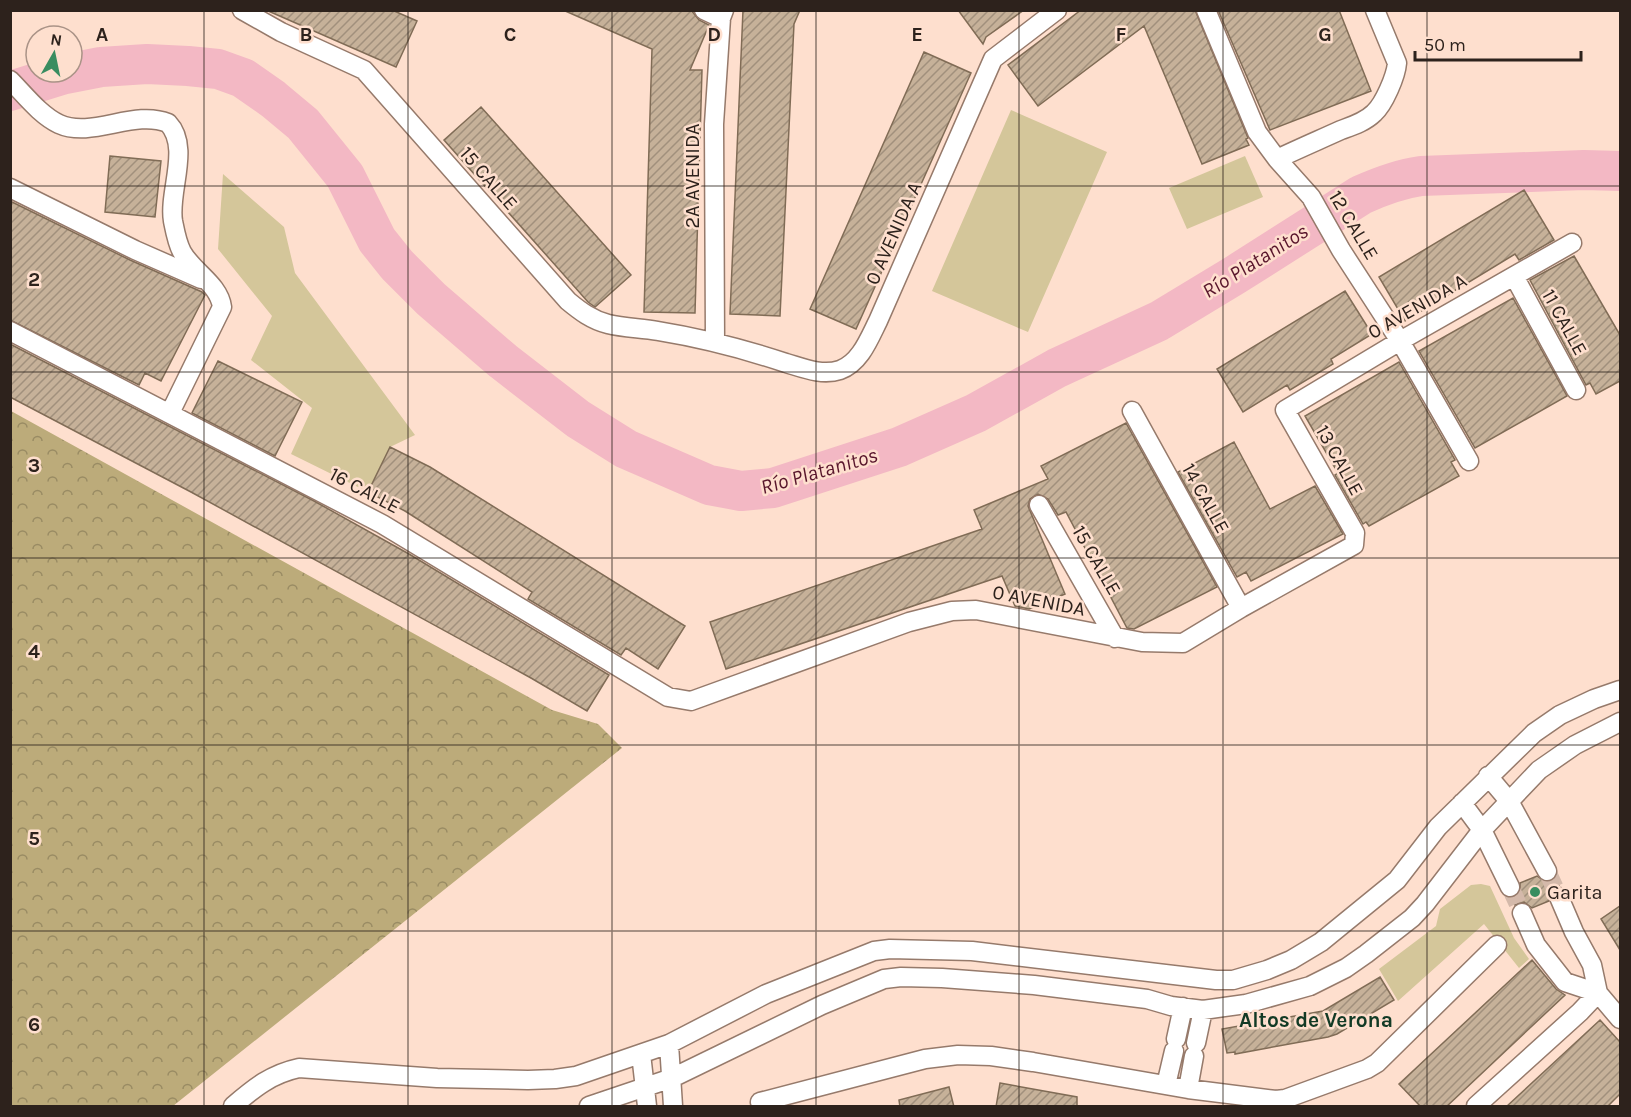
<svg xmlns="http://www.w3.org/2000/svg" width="1631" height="1117" viewBox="0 0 1631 1117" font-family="Karla,sans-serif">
	<defs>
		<pattern id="forest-crowns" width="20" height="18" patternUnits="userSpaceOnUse" patternTransform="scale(1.5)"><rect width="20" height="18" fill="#bcab7a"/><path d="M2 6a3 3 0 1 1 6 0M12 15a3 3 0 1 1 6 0" fill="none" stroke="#998b63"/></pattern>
		<pattern id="building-hatch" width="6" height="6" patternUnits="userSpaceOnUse" patternTransform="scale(1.5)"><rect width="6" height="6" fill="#c6b199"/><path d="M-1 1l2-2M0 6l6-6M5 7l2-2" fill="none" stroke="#a1907c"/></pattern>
	</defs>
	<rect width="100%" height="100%" fill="#fedfce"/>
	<path fill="url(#forest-crowns)" d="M11,411L552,710L598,724L622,748L173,1106H11Z"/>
	<path fill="#d4c69a" d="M1011,110L1107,152L1028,332L932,291Z
		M1245,156L1263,197L1187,229L1169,188Z
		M223,174L284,227L295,273L415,435L390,447L368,492L291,454L312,408L251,360L272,316L218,249Z
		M1481,884L1490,886L1514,938L1529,959L1519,968L1484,924L1398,1001L1379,969L1436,926L1440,909L1471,885Z"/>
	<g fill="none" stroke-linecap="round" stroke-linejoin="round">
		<path stroke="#f3b8c4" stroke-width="40" d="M10,91L65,74L101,67L147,64L188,66L218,69L243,78L273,99L303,124L345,176L377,240L397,265L431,299L503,361L578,419L626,449L709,485L741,491L773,488L899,447L976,413L1057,368L1159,321L1235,275L1361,195C1381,186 1400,179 1421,176L1584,170L1620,171"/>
	</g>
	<path fill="url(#building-hatch)" stroke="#806c56" stroke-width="1.5" d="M266,10H392L417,21L396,67Z
		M563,10H691L699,20L709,25L690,70H702L695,313L644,312L652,49Z
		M743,10H800L794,24L780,316L730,314Z
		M958,10H1024L986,37L983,44Z
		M1081,10H1195L1248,138L1246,139L1249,145L1202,164L1144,26L1038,106L1008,65Z
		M1218,10H1339L1371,91L1270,130Z
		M924,52L971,73L856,329L810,309Z
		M481,107L631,275L595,307L588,302L444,140Z
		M110,156L161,161L155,217L105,212Z
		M1524,190L1554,240L1519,260L1515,254L1405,321L1379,277Z
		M10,201L130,260L202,292L205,295L161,381L145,373L139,385L10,320Z
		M1574,256L1620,335V381L1596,394L1590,383L1586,385L1530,280Z
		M1345,291L1372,334L1331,359L1333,364L1290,390L1287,385L1243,412L1217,369Z
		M1513,298L1567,396L1475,448L1419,351Z
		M10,344L314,501L409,554L609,675L587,711L531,678L191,492L10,397Z
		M218,361L302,402L275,456L192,413Z
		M1399,362L1455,460L1451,462L1459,476L1369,526L1366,522L1363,524L1335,475L1338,473L1305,416Z
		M1126,423L1217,587L1134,629L1127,628L1066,512L1058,515L1048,499L1038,494L1030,499L1028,506L1065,594L1029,609L1015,606L1002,576L726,669L710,622L982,529L974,510L1048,479L1041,466Z
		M1234,442L1270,509L1315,486L1343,534L1251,581L1246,572L1237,577L1178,472Z
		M390,447L430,467L685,626L658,669L626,648L621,655L528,599L532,592L405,511L368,492Z
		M1537,876L1546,882L1556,878L1559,886L1550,891L1549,901L1532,908L1524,902L1515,905L1512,898L1520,893V883Z
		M1620,906V950L1601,919Z
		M1532,960L1556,989L1565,995L1446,1107H1421L1399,1084Z
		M1380,977L1394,1000L1337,1034L1328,1037L1235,1054V1052L1227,1053L1222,1029L1323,1011Z
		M1600,1020L1620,1042V1094L1607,1107H1506Z
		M1000,1083L1077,1097V1107H996Z
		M949,1087L954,1107H900L899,1100Z"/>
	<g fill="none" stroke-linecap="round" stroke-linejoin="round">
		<path stroke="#d4b9aa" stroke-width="18" stroke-dasharray="18 9" stroke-linecap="butt" d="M1547,871L1559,897
			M1510,887L1522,913"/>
		<defs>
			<path id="minor" d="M242,10L281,32L364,70L568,301C580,311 592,320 608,324C624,328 641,328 658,331C701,338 744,349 786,363C803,368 822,376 840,370C860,363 869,339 878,321L993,59L1057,10
				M704,10L721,18
				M1206,10L1257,132L1277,159L1311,197L1341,250L1400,341L1469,461
				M10,80C25,95 40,115 59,124C92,139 134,109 168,123C191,147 168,192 173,221C175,231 177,243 182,252C193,272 219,284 222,307L170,413
				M1277,159C1298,149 1319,140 1341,130C1352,126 1365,122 1374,113C1384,104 1396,76 1397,63L1375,10
				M10,188L135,250L201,279
				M1514,276L1576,390
				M10,331L382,524L668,697L691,701L909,622L952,611L976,610L1142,642L1183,643L1241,608L1354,545L1355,533L1285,410L1400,341L1572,243
				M715,342L714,124L721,18L724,10
				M1132,411L1241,608
				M1039,505L1115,638
				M1488,776L1509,801L1547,871
				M1462,803L1482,830L1510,887
				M1559,897L1574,932L1592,965L1598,993
				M1522,913L1536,945L1565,982L1598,993L1620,1019
				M1176,1039L1183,1007
				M1196,1043L1203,1010
				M669,1044L673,1106
				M641,1054L647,1106
				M1166,1085L1174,1051
				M1188,1089L1194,1056
				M760,1102L925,1059L958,1055L991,1056L1033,1062L1188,1089L1276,1100L1285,1099L1367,1069L1377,1063L1497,945
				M233,1106C254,1088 271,1074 299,1068L437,1078L528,1080L555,1079L576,1076L669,1044L766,994L874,951L890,949L972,951L1216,980H1233L1267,970L1291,960L1321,942L1397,880L1438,827L1534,733L1560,715L1594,699L1620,690
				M589,1106L672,1078L822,1005L884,979L901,977L942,978L1034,985L1147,999L1171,1006L1203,1010L1246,1004L1310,986L1346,968L1366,954L1412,918L1425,904L1482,830L1539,770L1575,745L1620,722
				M1476,1106L1580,1012L1598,993"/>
		</defs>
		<use href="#minor" stroke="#967a6b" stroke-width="21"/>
		<use href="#minor" stroke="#fff" stroke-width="18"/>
	</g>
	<path fill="none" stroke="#2d221c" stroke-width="1.5" stroke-opacity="0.55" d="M204,10V1106M408,10V1106M612,10V1106M816,10V1106M1019,10V1106M1223,10V1106M1427,10V1106M10,186H1620M10,372H1620M10,558H1620M10,745H1620M10,931H1620"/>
	<circle fill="#398d60" stroke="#fedfce" stroke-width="2" cx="1535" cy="892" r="6"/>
	<g text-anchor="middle" stroke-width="5" stroke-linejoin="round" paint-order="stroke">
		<g font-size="20" fill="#2d221c" stroke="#fedfce">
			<text transform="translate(692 176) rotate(-90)" y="7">2A AVENIDA</text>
			<text transform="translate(489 178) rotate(49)" y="7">15 CALLE</text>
			<text transform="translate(1354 225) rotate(59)" y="7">12 CALLE</text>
			<text transform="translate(893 233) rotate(-66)" y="7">0 AVENIDA A</text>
			<text transform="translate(1417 306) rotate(-30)" y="7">0 AVENIDA A</text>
			<text transform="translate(1565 322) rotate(61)" y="7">11 CALLE</text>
			<text transform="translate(1340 460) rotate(61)" y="7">13 CALLE</text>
			<text transform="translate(365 490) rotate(28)" y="7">16 CALLE</text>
			<text transform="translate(1206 498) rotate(61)" y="7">14 CALLE</text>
			<text transform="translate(1097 560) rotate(60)" y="7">15 CALLE</text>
			<text transform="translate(1039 600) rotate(11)" y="7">0 AVENIDA</text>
		</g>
		<g font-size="20" fill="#2d221c" stroke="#fedfce" text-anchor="start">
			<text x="1547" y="899">Garita</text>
		</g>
		<g font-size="21" font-style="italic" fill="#58152b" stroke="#fedfce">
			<text transform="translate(1255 261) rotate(-32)" y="7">Río Platanitos</text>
			<text transform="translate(819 471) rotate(-16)" y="7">Río Platanitos</text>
		</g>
		<g font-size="21" font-weight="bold" fill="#123a25" stroke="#fedfce">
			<text x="1316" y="1027">Altos de Verona</text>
		</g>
	</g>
	<g font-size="20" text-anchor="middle" font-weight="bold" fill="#2d221c" stroke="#fedfce" stroke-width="5" stroke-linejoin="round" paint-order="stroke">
		<text x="102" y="41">A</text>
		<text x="306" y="41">B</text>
		<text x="510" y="41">C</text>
		<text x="714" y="41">D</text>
		<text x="917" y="41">E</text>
		<text x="1121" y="41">F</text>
		<text x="1325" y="41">G</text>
		<text x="34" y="286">2</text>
		<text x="34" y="472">3</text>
		<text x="34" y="658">4</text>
		<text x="34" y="845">5</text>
		<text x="34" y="1031">6</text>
	</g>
	<rect width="1631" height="1117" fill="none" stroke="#2d221c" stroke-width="24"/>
	<g transform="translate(54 54) rotate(9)"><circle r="28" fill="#fedfce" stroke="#aa9387" stroke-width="1.5"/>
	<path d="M0-4.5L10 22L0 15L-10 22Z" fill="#398d60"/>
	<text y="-9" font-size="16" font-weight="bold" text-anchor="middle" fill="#2d221c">N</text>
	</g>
	<path d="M1415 51v9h166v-9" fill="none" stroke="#2d221c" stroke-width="3"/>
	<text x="1424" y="51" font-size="18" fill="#2d221c" stroke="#fedfce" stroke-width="4.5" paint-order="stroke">50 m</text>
</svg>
